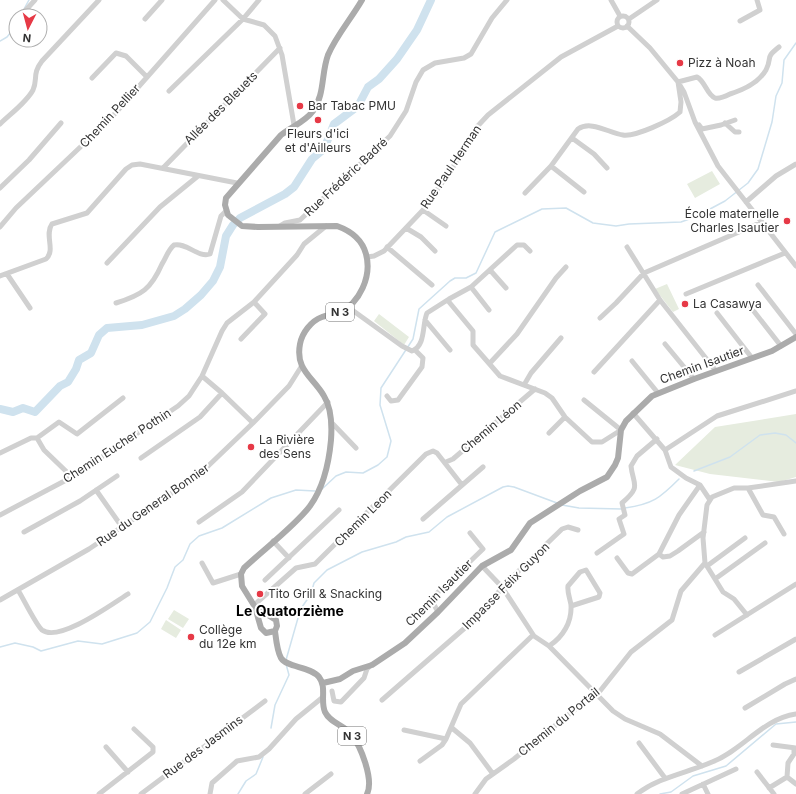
<svg xmlns="http://www.w3.org/2000/svg" width="796" height="794" viewBox="0 0 796 794" font-family="Inter,sans-serif">
	<rect width="100%" height="100%" fill="#fff"/>
	<path fill="#e6ecdf" d="M712,171L720,184L695,198L687,184Z
		M667,284L679,309L673,312L655,289Z
		M379,314L409,337L404,345L374,321Z
		M796,414V477L779,482L710,474L675,465L715,427Z
		M174,610L189,619L183,628L168,619Z
		M166,620L181,630L176,638L161,629Z"/>
	<g fill="none" stroke-linecap="round" stroke-linejoin="round">
		<path stroke="#cfe2ee" stroke-width="1.5" d="M24,9L29,0
			M0,41L7,37L16,26
			M694,471L730,457L760,435L775,433L786,435L796,443
			M321,490L336,476L346,472L363,473L378,465L387,457L391,441L380,405L381,388L413,339L419,309L450,281L455,278H466L476,273L495,232L542,209L566,208L593,223L616,226L629,224L681,222L695,217L725,201L748,183L758,169L772,122L776,96L782,83L784,60L796,43
			M562,505L579,508L622,509
			M625,508C653,504 660,498 679,479
			M302,607L311,594L314,583L327,570L362,552L396,542L406,537L429,532L447,517L503,487L508,486L514,487L557,503
			M0,647L15,643L33,647L41,651L78,641L102,644L137,633L150,622L167,588L175,567L183,560L190,544L199,536L222,528L271,498L296,490L315,491
			M286,660L298,618
			M271,728L275,705L289,675L286,664
			M238,794L246,781L256,774L263,757
			M660,794L671,792L693,776L726,766L776,724L796,722"/>
		<path stroke="#cfe2ee" stroke-width="8" d="M0,409L13,412L23,408L35,412L60,386L68,382L76,369L79,360L91,353L99,335L107,328L142,325L174,316L185,309L201,295L213,281L220,267L226,236L233,225L240,218L285,194L294,187L312,159L324,149L334,124L358,106L368,87L379,79L397,59L417,30L431,0"/>
		<path stroke="#d0d0d0" stroke-width="5" d="M223,0L243,19L264,25L275,36L282,55L294,125
			M611,0L620,16
			M24,12L35,0
			M617 22a6 6 0 1 1 12 0a6 6 0 1 1-12 0Z
			M145,19L162,0
			M629,19L657,0
			M740,21L760,10L757,0
			M627,26L650,48L678,82L684,92L695,122L718,166L796,266
			M92,78L116,53L126,56L147,77
			M169,91L243,19L259,0
			M725,123L735,132H739
			M0,124C10,114 26,103 33,90C38,79 32,74 42,61L99,0
			M699,125L702,129L721,125L735,120
			M572,138L594,154L607,168
			M163,168L280,48
			M0,188L29,160L61,123
			M584,192L551,166L578,129C591,120 609,133 623,135C635,137 670,121 680,112L681,102L678,82L697,77C705,81 707,95 715,98C720,99 726,96 730,94C743,90 759,82 766,70C773,56 764,59 779,47
			M525,193L551,166
			M746,202L776,176L796,164
			M423,210L446,226
			M280,226L285,223L300,220L390,136L406,111L416,82L423,70L435,63L464,58L471,54L492,18L507,0
			M0,227L16,208L111,118L215,0
			M406,228L421,237L435,251
			M387,247L432,285
			M627,247L660,300L716,371
			M367,257L374,256L384,251L423,210L457,161L474,130L488,115L561,57L618,26
			M107,263L160,207L198,176
			M490,270L506,288
			M7,274L30,308
			M0,276L46,259C56,250 44,235 52,224L87,213L126,169L132,165L140,164L237,183
			M758,285L796,334
			M471,287L449,299V302L473,331V345L500,376L545,393L552,398L565,417L592,442H602L621,430L584,400
			M686,294L785,253
			M116,303C142,295 151,289 162,264C166,258 168,250 174,245C186,242 198,258 210,254L221,216L226,211
			M749,305L781,346
			M348,307L402,346L412,351C426,346 422,324 427,313L449,299
			M489,310L471,287L517,245H524L530,251
			M717,313L752,358
			M600,318L616,303L644,273L762,222
			M425,320L450,350
			M241,339L265,314L254,302
			M665,344L694,379
			M632,361L658,393
			M490,363L517,334L556,278L566,267
			M594,372L660,300
			M202,376L222,393L253,423
			M524,385L531,373L561,338
			M387,396L391,401L398,400L422,367L423,358L415,350
			M633,413L665,450L671,467L686,478L700,485L710,500
			M332,423L356,448
			M549,433L565,417
			M37,438L59,422L77,434L123,398
			M665,450L717,416L796,391
			M0,453L31,438H37L44,450L72,477
			M141,458L200,417L222,393
			M446,462L453,459L535,389
			M748,488L763,515L774,517L784,534
			M96,490L122,527
			M0,515L72,477L178,406L189,396L202,376L222,331L227,323L254,302L297,255L304,244L326,226
			M423,519L483,467
			M199,522L242,492L328,402
			M24,532L80,501L117,476
			M273,541L289,558
			M597,553L624,534L619,519L625,515L622,503C642,486 633,485 631,466L637,456L657,439
			M659,554L663,557L670,556L678,551L704,532
			M617,558L628,573L632,574L659,554L679,515L700,485
			M202,563L213,583L241,574
			M705,563L723,592L734,599L747,615
			M482,566L502,587L534,636L549,646L613,711L625,719L660,734L702,766
			M707,566L745,538
			M715,579L765,543
			M265,580L339,510
			M18,590C23,598 36,625 42,630C59,643 112,604 128,594
			M0,600L89,549L184,485L205,469L253,423L289,386L301,367
			M254,605L296,568L315,564L319,560L426,454L433,451L437,453L462,485
			M438,612L431,599L483,549L470,533
			M715,635L796,584
			M549,646C563,637 572,622 571,605C570,598 567,592 568,586L580,572L586,570L600,593L599,597L571,606
			M739,672L796,639
			M332,691L334,701L341,702L364,678L367,669L371,665
			M382,700L474,620L493,600L502,587L562,529L568,527L578,530
			M745,708L785,684L796,679
			M452,728L470,743L493,774
			M404,730L446,739
			M639,743L665,778
			M773,745L796,748
			M106,747L128,772
			M794,748V754L788,763L787,777L796,784
			M420,761L442,745L446,739L461,704L533,635
			M757,772L774,794
			M703,784L708,794
			M769,788L787,777
			M99,794L153,752V747L134,729
			M141,794L265,701
			M210,794L212,783L237,761L259,757L269,749L296,719L323,697
			M305,794L331,774
			M475,794L486,779L514,759L584,702L600,691L631,652L672,620L681,591L705,563L703,538L707,505L712,497L734,488H748L796,481
			M637,794C659,777 687,773 712,762C743,750 762,719 796,714
			M682,794L736,769"/>
		<path stroke="#ababab" stroke-width="6" d="M255,607L276,620L277,626L275,631L266,633L261,628L255,607L242,586L241,574L244,568C263,550 295,526 310,506C323,488 329,462 331,440C332,426 332,409 324,396C313,377 295,370 300,344C302,333 311,321 322,317C327,315 334,315 339,313C360,303 372,276 366,254C362,239 351,231 337,226L258,227L242,226L228,215L225,205L226,198L281,135C291,127 305,122 313,111C325,94 321,74 328,55C336,36 351,19 362,0
			M275,631C276,639 277,651 281,658C287,668 310,666 319,677C327,687 320,701 325,712C330,723 344,725 351,734C361,746 374,780 367,794
			M323,683L340,679L353,671L372,665L405,643L438,612L482,566L511,550L530,523L580,491L607,477L615,465L618,458L621,430L626,421L652,396L694,379L772,351L796,337"/>
	</g>
	<g fill="#e63946" stroke="#fff" stroke-width="1.5">
		<circle cx="680" cy="63" r="4"/>
		<circle cx="300" cy="106" r="4"/>
		<circle cx="318" cy="120" r="4"/>
		<circle cx="787" cy="221" r="4"/>
		<circle cx="685" cy="304" r="4"/>
		<circle cx="251" cy="447" r="4"/>
		<circle cx="260" cy="594" r="4"/>
		<circle cx="191" cy="637" r="4"/>
	</g>
	<g text-anchor="middle" stroke-width="4" stroke-linejoin="round" paint-order="stroke">
		<g fill="#fff" stroke="#707070" stroke-width="1">
			<rect x="326" y="303" width="28" height="18" rx="3"/>
			<rect x="338" y="727" width="28" height="18" rx="3"/>
		</g>
		<g font-size="11" font-weight="bold" fill="#333">
			<text x="340" y="316">N 3</text>
			<text x="352" y="740">N 3</text>
		</g>
		<g font-size="12" fill="#333" stroke="#fff" text-anchor="start">
			<text x="688" y="67">Pizz à Noah</text>
			<text x="308" y="110">Bar Tabac PMU</text>
			<text x="318" y="138" text-anchor="middle">Fleurs d'ici<tspan x="318" dy="14">et d'Ailleurs</tspan></text>
			<text x="779" y="218" text-anchor="end">École maternelle<tspan x="779" dy="14">Charles Isautier</tspan></text>
			<text x="693" y="308">La Casawya</text>
			<text x="259" y="444">La Rivière<tspan x="259" dy="14">des Sens</tspan></text>
			<text x="268" y="598">Tito Grill &amp; Snacking</text>
			<text x="199" y="634">Collège<tspan x="199" dy="14">du 12e km</tspan></text>
		</g>
		<g font-size="12" fill="#333" stroke="#fff">
			<text transform="translate(221 108) rotate(-45)" y="4">Allée des Bleuets</text>
			<text transform="translate(110 116) rotate(-47)" y="4">Chemin Pellier</text>
			<text transform="translate(451 167) rotate(-56)" y="4">Rue Paul Herman</text>
			<text transform="translate(346 177) rotate(-43)" y="4">Rue Frédéric Badré</text>
			<text transform="translate(702 365) rotate(-20)" y="4">Chemin Isautier</text>
			<text transform="translate(491 427) rotate(-40)" y="4">Chemin Léon</text>
			<text transform="translate(117 446) rotate(-33)" y="4">Chemin Eucher Pothin</text>
			<text transform="translate(153 505) rotate(-35)" y="4">Rue du General Bonnier</text>
			<text transform="translate(363 518) rotate(-45)" y="4">Chemin Leon</text>
			<text transform="translate(506 586) rotate(-45)" y="4">Impasse Félix Guyon</text>
			<text transform="translate(439 593) rotate(-45)" y="4">Chemin Isautier</text>
			<text transform="translate(559 722) rotate(-39)" y="4">Chemin du Portail</text>
			<text transform="translate(203 747) rotate(-37)" y="4">Rue des Jasmins</text>
		</g>
		<g font-size="14" font-weight="bold" fill="#000" stroke="#fff">
			<text x="290" y="616">Le Quatorzième</text>
		</g>
	</g>
	<g transform="translate(28 28) rotate(186)"><circle r="19" fill="#ffffff" stroke="#adadad"/>
	<path d="M0-3L7 15L0 10L-7 15Z" fill="#e63946"/>
	<text y="-6" font-size="11" font-weight="bold" text-anchor="middle" fill="#333333">N</text>
	</g>
</svg>
